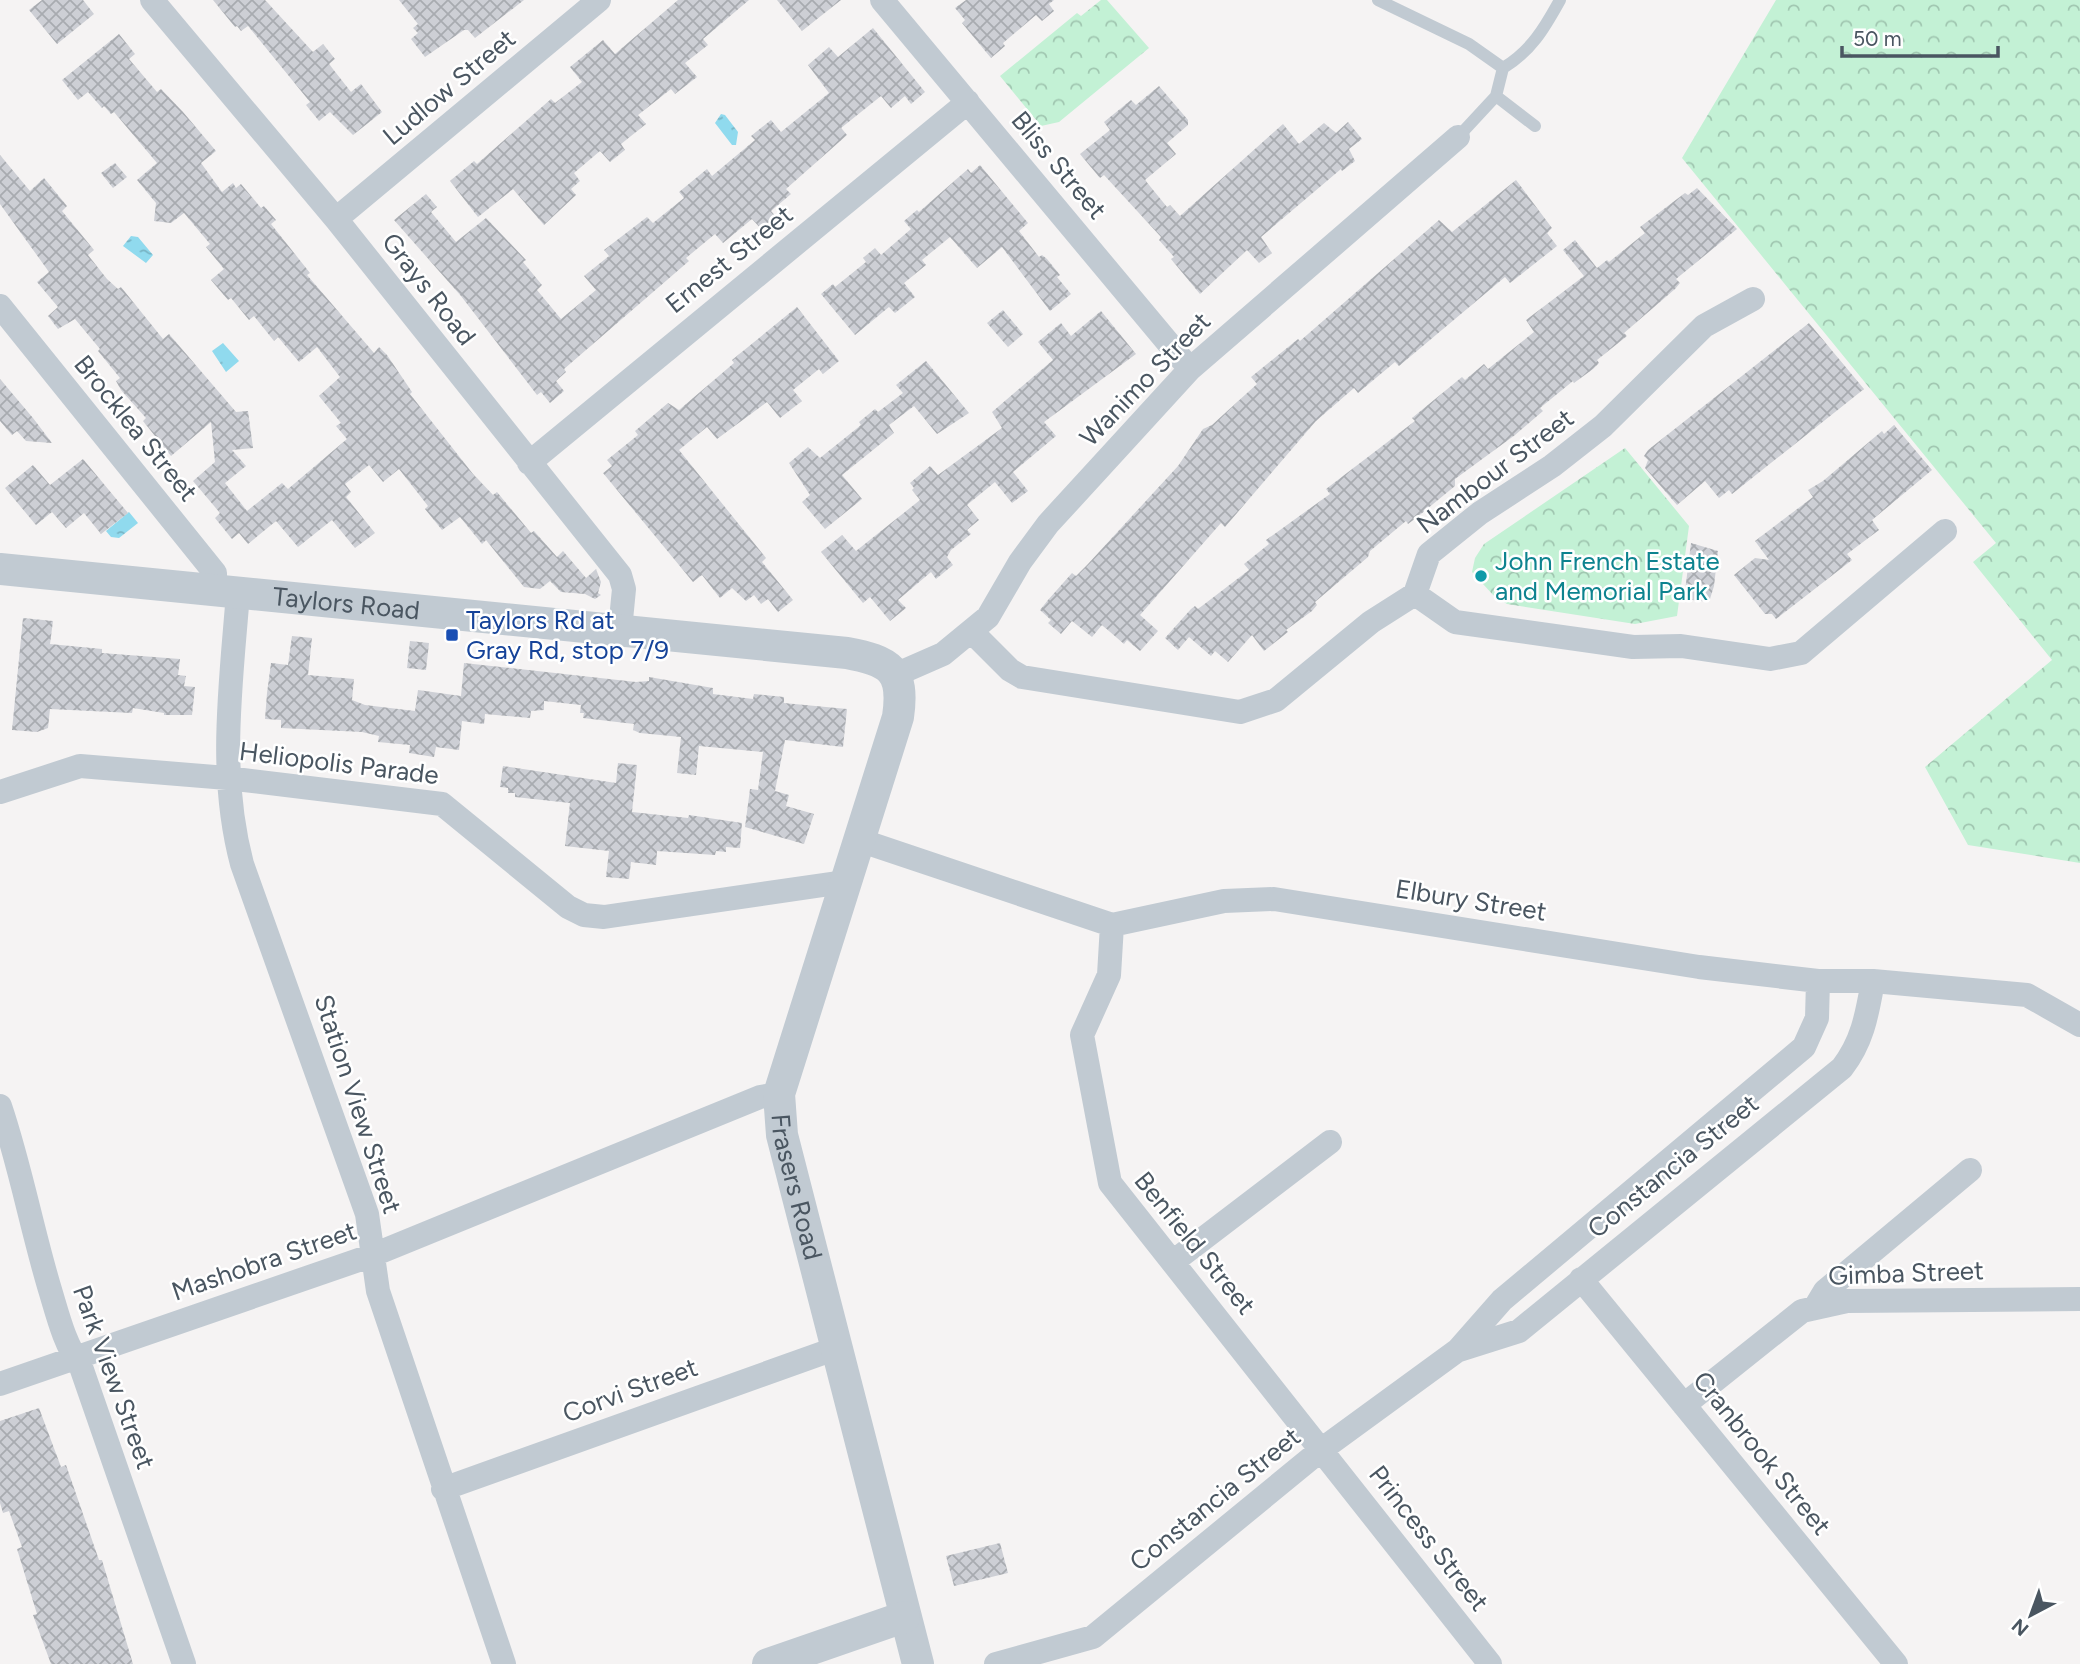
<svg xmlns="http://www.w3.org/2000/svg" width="2080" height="1664" viewBox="0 0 2080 1664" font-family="Figtree,sans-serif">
	<defs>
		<pattern id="forest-crowns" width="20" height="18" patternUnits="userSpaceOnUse" patternTransform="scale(1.75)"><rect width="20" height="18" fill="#c3f1d5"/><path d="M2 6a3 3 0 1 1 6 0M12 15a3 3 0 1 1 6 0" fill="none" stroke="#a0c6b0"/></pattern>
		<pattern id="water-ripples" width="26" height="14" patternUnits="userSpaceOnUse" patternTransform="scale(1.75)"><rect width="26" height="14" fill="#90daee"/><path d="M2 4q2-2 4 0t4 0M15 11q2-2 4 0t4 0" fill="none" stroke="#78b4c4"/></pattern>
		<pattern id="building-cross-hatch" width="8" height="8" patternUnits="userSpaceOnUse" patternTransform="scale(1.75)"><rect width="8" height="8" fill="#cdcfd5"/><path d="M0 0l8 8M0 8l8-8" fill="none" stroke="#a8abb0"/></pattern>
	</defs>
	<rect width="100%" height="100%" fill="#f5f3f3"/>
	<path fill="url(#forest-crowns)" d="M1101,0H1107L1149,48L1059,122L1041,126L1000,76L1077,13L1081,16Z
		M1776,0H2080V863L1968,845L1925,767L2052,660L1973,562L1996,543L1682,158Z
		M1625,448L1689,526L1677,616L1635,624L1507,604L1494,596L1472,572L1475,558L1484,544Z"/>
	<path fill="url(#water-ripples)" d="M721,114L725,115L738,132L736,145H732L715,123Z
		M131,236L138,237L153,255L146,263L123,246Z
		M223,343L239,361L226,372L212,351Z
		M129,512L138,523L119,538L111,537L106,531Z"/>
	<path fill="url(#building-cross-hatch)" d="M42,0H83L94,14L57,44L29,10Z
		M213,0H265L313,52L323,44L335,59L329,64L351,92L361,84L382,112L353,135L330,112L319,121L306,105L310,102L248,26L241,31L237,26L235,27Z
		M399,0H524L475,38L468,30H464L425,57L411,39L418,33L413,28L418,24Z
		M678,0H749L703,39L708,45L685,63L697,77L675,94L671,89L638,115L646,124L621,144L625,150L610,162L600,151L574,173L580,181L571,189L576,195L544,225L513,189L478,217L450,181L474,161L477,164L551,99L555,103L582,82L570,67L603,40L615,54Z
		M777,0H841L802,31Z
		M966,0H1054L1049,4L1054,11L1042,21L1036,15L1003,43L1005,46L991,58L962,23L965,20L955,8Z
		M873,28L925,92L911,104L905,96L891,108L881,96L841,128L847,135L786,189L791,194L771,211L778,219L763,231L752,219L723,243L715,234L686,258L689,261L564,369L566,372L556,381L564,391L550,403L541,392L537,395L461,296L394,220L426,194L437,207L431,212L456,242L486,218L526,260L523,262L542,285L537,290L561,319L596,290L584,276L609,256L604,250L647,217L653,223L684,198L679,192L707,169L712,176L755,140L751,136L771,120L781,132L829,93L808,65L829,47L838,57Z
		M119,34L135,54L129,59L157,92L161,89L183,112L216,151L201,163L222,192L233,183L236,188L241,184L261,208L264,206L276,220L271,224L310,273L307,275L374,353L379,347L387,355L412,392L410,394L473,474L493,495L497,492L531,533L534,531L557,557L563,551L586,578L596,569L601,582L598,593L601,595L595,599L585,594L561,592L550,581L540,589L524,587L486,540L482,544L460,517L442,530L425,509L428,506L399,469L383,482L369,465L345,484L351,492L346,497L375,533L355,548L332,520L298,547L276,521L248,544L239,533L232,539L215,518L220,513L193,481L215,462L211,422L171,456L143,421L146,418L121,390L116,381L120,378L98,351L100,349L75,319L58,329L48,316L58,307L37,282L49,272L0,204V155L30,191L44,178L67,206L62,211L94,250L88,255L107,279L118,289L121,287L163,339L169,334L236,412L248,411L253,448L232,450L246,466L225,483L247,511L282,483L288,489L347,439L336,426L341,423L319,396L340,377L317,347L299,362L278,337L274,341L254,316L249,320L231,298L228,300L211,280L224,269L206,247L210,244L184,213L171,223L154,221L156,203L137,180L157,163L114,112L111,114L104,106L102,108L88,92L78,100L62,80Z
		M1159,86L1188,120V125L1167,143L1176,154L1145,180L1167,207L1170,205L1180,216L1283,124L1299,144L1324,123L1336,133L1348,122L1362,139L1349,149L1355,161L1342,171L1341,169L1261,237L1272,253L1259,263L1247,250L1200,294L1171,259L1174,257L1159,240L1161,237L1104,175L1100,178L1080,154L1110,130L1104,122L1131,100L1136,105Z
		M115,163L127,177L113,188L101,173Z
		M980,165L1028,223L1019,231L1039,257L1042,255L1047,259L1060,275L1057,277L1071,294L1050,311L1002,247L977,268L950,237L922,260L926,265L904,283L915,297L895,313L889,307L855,335L821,294L833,284L835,287L866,262L863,258L875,248L881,255L911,229L904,221L917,210L919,212L968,169L971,173Z
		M1516,180L1552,228L1547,233L1557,246L1510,283L1505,277L1399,366L1395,362L1358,393L1354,388L1316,421L1225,527L1221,523L1140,615L1158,631L1140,651L1127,640L1124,644L1102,625L1092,637L1072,621L1061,634L1048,623L1051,620L1040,610L1048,600L1072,573L1076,576L1088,564L1178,466L1203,429L1212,425L1257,384L1251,377L1298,339L1300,341L1439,220L1452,232Z
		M1697,188L1737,229L1676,279L1680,283L1675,289L1624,333L1627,336L1597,360L1599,363L1593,369L1574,383L1573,381L1540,408L1543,411L1515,435L1455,479V486L1416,518L1408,524L1406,521L1370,551L1368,557L1315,602L1317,605L1312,611L1286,630L1288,632L1264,651L1252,635L1228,662L1215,651L1211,656L1189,637L1178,650L1165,638L1191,609L1195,606L1198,609L1249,570L1244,564L1269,544L1266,540L1330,494L1326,489L1415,421L1412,418L1462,377L1465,380L1484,364L1488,369L1534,332L1526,320L1584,276L1563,250L1575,240L1597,268L1607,260L1609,262L1645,233L1640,227L1685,193L1688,195Z
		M797,307L839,361L823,374L819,369L793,390L802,401L780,418L767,402L717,439L707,427L679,450L766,558L762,562L793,600L778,612L768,599L761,604L754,595L746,601L732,588L720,598L702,575L693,582L603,473L612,466L607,460L638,435L635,431L668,403L679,410L734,363L732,360Z
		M1003,310L1023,334L1008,347L987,323Z
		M1101,311L1136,354L1044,422L1056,436L1013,472L1028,491L1012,503L995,482L967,505L979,520L967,530L971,534L951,550L947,557L953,565L936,579L931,572L898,600L906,608L890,621L870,597L863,603L821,552L842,535L856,551L920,500L912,490L914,488L910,483L930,466L938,475L1002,428L992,412L1053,360L1038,342L1061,323L1071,336Z
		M1809,323L1864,389L1732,494L1729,490L1719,498L1705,481L1677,505L1645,468L1648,460L1644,456L1648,450Z
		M926,361L969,413L937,434L914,406L889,425L894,433L842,475L862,499L825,529L802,502L810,495L789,463L808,447L820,458L861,425L859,422L875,409L878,412L903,393L896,385Z
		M0,379L33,418L52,443L26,441L17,431L12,435L0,421Z
		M1894,425L1932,470L1872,520L1879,530L1847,554L1852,560L1776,619L1772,614H1765L1734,575L1755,558L1769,560L1755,541L1813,497L1808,490L1823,481L1882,431L1884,434Z
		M83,459L128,513L101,534L84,513L66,528L52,512L36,525L5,488L33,465L50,485Z
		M1691,543L1718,551L1714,586L1709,602L1684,599Z
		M23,618L53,621L50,644L102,649V653L180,659L178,675L186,676L184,686L195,687L192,715H164V713L133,708L132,713L50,709L48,728L37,732L12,730Z
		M292,636L312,638L308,675L354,679L352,700L365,705L415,711L418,690L461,696L464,663L636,682L649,681V677L713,688V694L753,699L754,694L784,697V703L847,709L843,747L785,740L775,791L789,795L786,806L814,814L804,844L745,827L750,789L758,790L763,752L699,746L696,775L677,773L681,737L640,733L633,730L634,724L583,718L584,713H580L581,705L544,701V710L531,711L530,718L485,714L484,724L462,721L459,750L436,747L434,757L409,753L410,745L378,742L379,736L362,732L281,728V720L265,719L267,693L271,663L288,665Z
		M410,641L429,643L426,670L407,668Z
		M618,763L637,765L632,812L688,818L689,815L742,823L740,848L726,847V852L716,851L715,855L657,851L656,865L631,862L629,879L606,877L609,851L565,846L570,803L515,797V793H508V788L500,787L503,766L616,783Z
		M39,1408L61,1467L66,1465L99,1560H102L133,1664H51L33,1615L37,1614L17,1549L22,1547L9,1511L3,1513L0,1503V1421Z
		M1000,1543L1008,1573L954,1586L946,1556Z"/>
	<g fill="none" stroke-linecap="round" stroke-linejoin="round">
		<path stroke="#c1cad2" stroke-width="12" d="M1378,0L1469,44L1503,68
			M1496,96L1535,126
			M1458,137L1496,96L1503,68C1531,51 1544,29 1560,0"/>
		<path stroke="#c1cad2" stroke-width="24" d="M152,0L336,219L620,575L624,589L620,630
			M882,0L1190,369
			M336,219L599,0
			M0,306L215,573V591
			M529,463L968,102
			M238,593C231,684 218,774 242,864L367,1214L378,1291L504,1664
			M1415,594L1455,622L1633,647L1681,646L1770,659L1801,653L1945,531
			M971,631L1010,670L1022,677L1240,712L1276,700L1371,622L1415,594L1429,554L1480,513L1552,466L1603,426L1704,326L1753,299
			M895,675L943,654L988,617L1020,562L1048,524L1190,369L1458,137
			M0,792L80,766L227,778L442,804L568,907L584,915L604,917L844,882
			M859,840L1112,925L1224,901L1274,899L1699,967L1818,981H1873L2027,995L2080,1025
			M1112,925L1109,975L1082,1035L1110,1183L1490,1664
			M0,1106C21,1168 32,1231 51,1293C59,1320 65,1344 81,1367L184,1664
			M1174,1261L1330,1142
			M1581,1279L1896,1664
			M1816,1306L1825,1291L1970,1170
			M1459,1350L1519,1331L1842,1068C1863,1041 1867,1014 1873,981
			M0,1384L373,1255L760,1097L779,1094
			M1684,1405L1802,1311L1847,1301L2080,1299
			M443,1489L837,1348
			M996,1664L1093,1637L1321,1450L1458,1350L1502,1300L1804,1047L1817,1018L1818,981"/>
		<g stroke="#c1cad2" stroke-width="32">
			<path id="s1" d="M0,569L847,653C889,661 905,669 898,717L779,1094L782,1135L918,1664"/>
			<path d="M768,1664L904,1617"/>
		</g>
	</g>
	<circle fill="#0f9aa8" stroke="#fff" stroke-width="2.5" cx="1481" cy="576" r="7"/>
	<rect fill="#1a4fb4" stroke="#fff" stroke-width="2.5" x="445" y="628" width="14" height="14" rx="3.5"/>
	<g text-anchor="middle" stroke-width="5" stroke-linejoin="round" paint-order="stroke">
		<g font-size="26" fill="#4a5661" stroke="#fff">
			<text transform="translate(449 87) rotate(-40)" y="9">Ludlow Street</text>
			<text transform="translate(1059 165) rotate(50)" y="9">Bliss Street</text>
			<text transform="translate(729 259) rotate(-39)" y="9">Ernest Street</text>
			<text transform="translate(429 289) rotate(52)" y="9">Grays Road</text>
			<text transform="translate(1145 379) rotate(-46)" y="9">Wanimo Street</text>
			<text transform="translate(136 428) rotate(51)" y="9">Brocklea Street</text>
			<text transform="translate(1495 471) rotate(-37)" y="9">Nambour Street</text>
			<text dy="9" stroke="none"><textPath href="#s1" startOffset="348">Taylors Road</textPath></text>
			<text transform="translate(339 763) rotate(7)" y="9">Heliopolis Parade</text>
			<text transform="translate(1471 900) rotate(9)" y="9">Elbury Street</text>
			<text transform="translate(358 1104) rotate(72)" y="9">Station View Street</text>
			<text transform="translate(1673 1166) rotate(-39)" y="9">Constancia Street</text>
			<text dy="9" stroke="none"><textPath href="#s1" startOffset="1438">Frasers Road</textPath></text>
			<text transform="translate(1195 1243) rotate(51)" y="9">Benfield Street</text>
			<text transform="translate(264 1261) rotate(-19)" y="9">Mashobra Street</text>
			<text transform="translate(1906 1273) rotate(-2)" y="9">Gimba Street</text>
			<text transform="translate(114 1377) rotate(70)" y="9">Park View Street</text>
			<text transform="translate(630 1390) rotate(-20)" y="9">Corvi Street</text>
			<text transform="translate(1762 1453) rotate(51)" y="9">Cranbrook Street</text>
			<text transform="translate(1215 1499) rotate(-39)" y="9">Constancia Street</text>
			<text transform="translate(1429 1538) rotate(52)" y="9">Princess Street</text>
		</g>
		<g font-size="26" fill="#0d838f" stroke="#fff" text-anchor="start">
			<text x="1495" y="570">John French Estate<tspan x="1495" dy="30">and Memorial Park</tspan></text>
		</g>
		<g font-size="26" fill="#164399" stroke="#fff" text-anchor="start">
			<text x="466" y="629">Taylors Rd at<tspan x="466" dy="30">Gray Rd, stop 7/9</tspan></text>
		</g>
	</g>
	<g transform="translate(2031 1615) rotate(221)" stroke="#ffffff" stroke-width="5" paint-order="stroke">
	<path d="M0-5L12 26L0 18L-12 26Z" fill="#4a5661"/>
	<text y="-10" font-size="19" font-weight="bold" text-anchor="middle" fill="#4a5661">N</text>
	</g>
	<path d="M1842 46v10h156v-10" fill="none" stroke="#4a5661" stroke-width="3.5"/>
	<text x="1853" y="46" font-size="21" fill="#4a5661" stroke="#ffffff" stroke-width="5" paint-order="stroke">50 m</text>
</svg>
